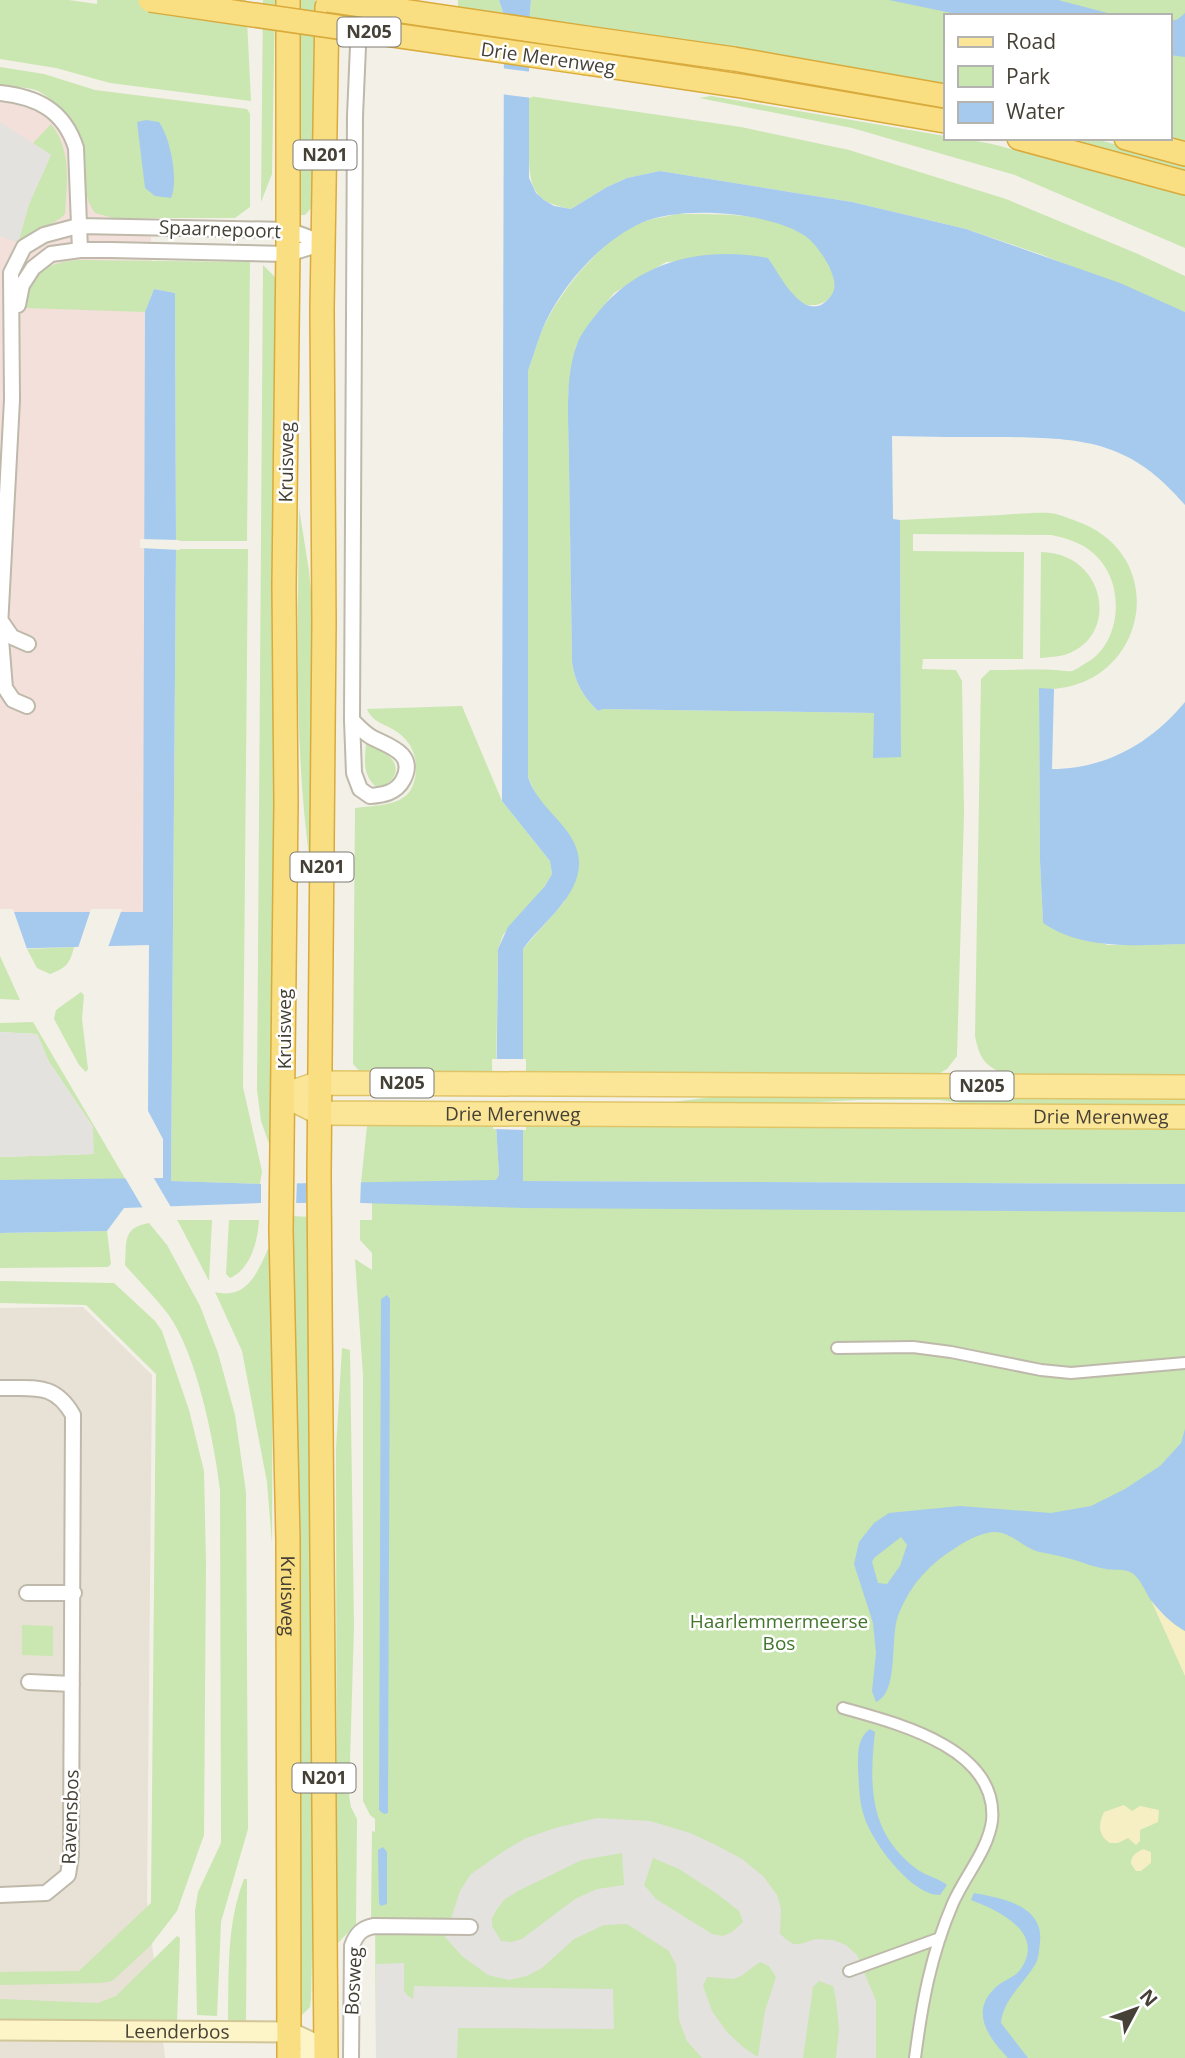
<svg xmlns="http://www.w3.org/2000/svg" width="1185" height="2058" viewBox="0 0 1185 2058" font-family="'Open Sans',sans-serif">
	<rect width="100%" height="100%" fill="#f3f0e7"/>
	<path fill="#e7e2d5" d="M83,1307L152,1375L147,1900L165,2058H0V1308Z"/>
	<path fill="#f3e0db" d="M0,95L151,112V917L0,921Z"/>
	<path fill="#cae6b1" d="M0,0H69L97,4V0H246L251,101L110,83L56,68L0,59Z
		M263,0H275L272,174L261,202Z
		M298,0H315L313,189L312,207L305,215H296Z
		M458,0H499L504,15L458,11Z
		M531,0H1185V148L1169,138V16H945V88L529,23Z
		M0,67L44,74L95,90L247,109L250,114V207L235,218H113L95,213C79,191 86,169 83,144C82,129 52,97 38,91C28,86 11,88 0,87Z
		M529,96L741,127L849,150L1006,199L1138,254L1185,276V312L1040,254L966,229L852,202L660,171L627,178L607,187L571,209C529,202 529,183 529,145C529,129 529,112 529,96Z
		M711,96L945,136V138C976,138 1007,148 1037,156C1086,168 1136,179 1185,194V248L1015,175L852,128L699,98Z
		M51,124C72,150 67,183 65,214C51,228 32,229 18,243L29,204L51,155L33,143Z
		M1043,138H1091L1185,162V178Z
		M676,214C714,214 772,212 804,234C817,244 835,267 835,284C836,302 813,310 799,302C789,295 775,269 768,258L666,262L614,293L592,320L576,346L568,394L572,662C575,683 583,696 598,711L603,709L874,713L901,756L900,520C934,518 968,517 1002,515C1018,514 1035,512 1050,513C1059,514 1068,518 1076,521C1176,556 1145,695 1039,689L1040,861L1043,923L1108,945L1185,944V1079L1009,1077C987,1066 980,1062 975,1036L981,679L990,670C1012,670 1034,669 1055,670C1060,670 1067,672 1072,671C1076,670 1082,665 1086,663C1121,644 1125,587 1099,559C1086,544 1070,539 1051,535L913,534V551L1024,552L1023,659H923L922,669L956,670L962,681L964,813L957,1056L947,1069L931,1078L523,1077V949L565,901L537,797L528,777V371C534,354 539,335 547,320C565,285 607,234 645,221C655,218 666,217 676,214Z
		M78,260L250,262L247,541H176L175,293L154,289L145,312L25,308C29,274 44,263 78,260Z
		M263,265L277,279L273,1155L261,1121L257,1090Z
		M299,508L309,571L316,644L314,889C293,763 298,635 299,508Z
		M176,549H248L243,1087L262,1171L260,1184L171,1181Z
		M1041,552C1106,553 1120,635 1067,654C1059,657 1049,657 1040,658Z
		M462,706L502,801L550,861L552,874L545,886L503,935L498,949L496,1077L364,1076L353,1064L355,808C386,804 416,807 416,767C416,754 410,742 400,734C388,724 373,724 367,709Z
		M366,743C374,747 384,750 390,757C403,770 392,787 375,786C362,773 365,760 366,743Z
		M74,947C70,964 66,968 50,974L37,968L27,949Z
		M0,956L20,1000L0,999Z
		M81,992L84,995L82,1019L88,1069L86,1072L79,1065L54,1019L56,1010Z
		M33,1022L126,1180H0V1157L93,1154V1127L49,1062L37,1034L0,1032V1023Z
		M728,1095L1185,1096V1109L992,1107L939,1100H859L758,1105H649Z
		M496,1124L499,1175L496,1181L361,1183L367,1126Z
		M522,1124H1185V1184L523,1181Z
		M372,1199L1185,1206V2058H376L375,1919H371L372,1831L375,1832V1819L370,1815L363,1801V1375L355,1259L372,1270V1253L360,1240V1220H372Z
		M289,1216L314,1217V1859L311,1999L310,2007L300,2017Z
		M177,1220H212L209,1281L181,1227Z
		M229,1220H259C258,1240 251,1269 230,1278L226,1274Z
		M149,1223L167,1245L200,1306L218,1353L235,1415L246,1492L248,1829L221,1922L217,2016L197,2015L195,1911L198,1892L221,1843L220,1490C214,1441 197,1354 168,1314C155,1297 139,1281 125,1265C127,1241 122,1228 149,1223Z
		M107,1231L111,1264L108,1267L0,1268V1233Z
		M273,1238L272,1543L267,1482L242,1351L215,1292C251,1301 260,1265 273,1238Z
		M0,1281L114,1283L155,1321L162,1331L189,1410L204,1471L206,1563L204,1835L177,1911L150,1946L120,1974L112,1981L101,1983L0,1985V1972L79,1971L151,1903L156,1374L86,1305L0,1303Z
		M342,1348L350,1350L354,1626L349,1795L351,1807L357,1819L356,1924L337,1944L336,1449Z
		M22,1625L53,1626V1656L22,1655Z
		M244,1879H247L246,2023H228C229,1975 226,1925 244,1879Z
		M177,1936L180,1938L177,2023L0,2019V1999L98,2003L116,1996Z"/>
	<path fill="#f6efc4" d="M1151,1600L1174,1624L1185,1631V1676Z
		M1124,1805L1132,1811L1140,1806L1159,1810L1158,1822L1140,1830V1841L1136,1845L1128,1838L1118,1843H1110C1098,1836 1098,1824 1104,1812Z
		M1143,1849L1151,1852V1863L1141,1871H1136L1131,1864C1131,1855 1136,1853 1143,1849Z"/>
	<path fill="#e4e2df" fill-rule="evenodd" d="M0,122L51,155L29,204L18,243L0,236Z
		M0,1032L37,1034L49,1062L93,1127L94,1154L0,1157Z
		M597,1818L650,1821L690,1833L716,1845L742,1859L763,1876L777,1895L781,1909L780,1934L787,1940L793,1944H800L816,1939L833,1940L846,1945L857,1955L876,2001V2058H836L839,2030L836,2000L833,1986L819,1981L813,1987L803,2058H702L687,2041L679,2020L676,1965L669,1951L627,1924L604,1925L574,1939L542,1968L527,1976L509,1980L488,1975L462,1956L445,1937L460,1891L471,1874L504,1851L524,1839L555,1828ZM622,1853L624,1885L597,1889L575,1899L522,1939L511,1942L501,1941L492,1926V1918L497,1909L505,1899L518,1891L582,1860ZM653,1858L679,1869L716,1893L739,1911L743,1922L732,1932L723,1936L712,1934L656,1899L644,1885ZM760,1962L769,1966L776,1977L765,2011L758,2057L744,2048L727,2032L712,2011L703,1986L707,1977L733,1979L741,1976Z
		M404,1963V1991L408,1996L413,1999L414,1986L613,1989L614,2029L458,2028L457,2058H376V1964Z"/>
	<path fill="#a5caee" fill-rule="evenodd" d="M499,0H531L529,23V178L536,193L544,200L554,206L571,209L607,187L627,178L660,171L852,202L966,229L1120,283L1185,312V505C1129,439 1081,438 1001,437C964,437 928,437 892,436L893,519L900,520L901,757L873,758L874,713L603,709L598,711C583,696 575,683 572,662C571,596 570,530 569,464C569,427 564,382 576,347C580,334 591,321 599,311C641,260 705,246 768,258C780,275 806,329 831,296C838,286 833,276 829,266C823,255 813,240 802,234C766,212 680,205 641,223C602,241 565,282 546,321C539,336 534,354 528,371V777C536,801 555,814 569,834C601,882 548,915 523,949V1181L1185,1184V1212L524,1208L361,1203H260L124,1208L107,1231L0,1233V1180L163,1178V1139L148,1111L149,945L0,949V912H143L145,312L154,289L175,293L176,549L171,1181L260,1184L496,1180L499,1175L496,1124L498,949L508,927L545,886L552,874L550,861L502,801L504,15Z
		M889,0H1058L1119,16H966Z
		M1185,13V57L1169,55V22L1178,19Z
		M146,120L159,122C170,137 179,180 171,198L155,196L145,188L137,122Z
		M1039,688L1054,689L1052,769C1106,769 1151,743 1185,702V944C1138,945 1084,951 1043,923L1040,861Z
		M387,1295L390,1299L388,1813L384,1814L379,1810L381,1299Z
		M1185,1429V1631C1172,1624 1159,1611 1150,1599C1145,1591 1140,1578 1132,1573C1124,1568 1115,1571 1106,1569C1093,1567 1083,1562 1071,1559C1061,1556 1050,1554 1040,1552C1026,1549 1016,1537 1002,1533C988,1529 969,1539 957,1547C930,1563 911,1584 899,1613C889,1636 900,1692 876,1702L872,1691L876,1653L873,1623L854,1564L859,1542L874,1523L889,1513L960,1506L1051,1513L1091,1506L1125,1489L1160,1466L1181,1443ZM901,1537L907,1545L900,1566L887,1584L878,1583L872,1562L874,1558Z
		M870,1729L875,1732C869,1787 869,1834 918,1870C927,1876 938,1878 947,1885L940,1895C911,1895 872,1842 864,1816C859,1801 859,1785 858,1768C858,1754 857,1738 870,1729Z
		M383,1847L387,1852V1904L381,1906L379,1903L378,1850Z
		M974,1893C1001,1898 1044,1905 1040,1942C1039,1949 1039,1957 1036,1963C1024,1984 1003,1999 1001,2023L1028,2058H1008C989,2038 970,2013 994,1989C1001,1981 1013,1979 1020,1970C1047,1933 998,1910 971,1900Z"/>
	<path fill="#f3f0e7" d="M501,68L532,72V98L501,94Z
		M140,539L179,540L180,550L140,548Z
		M0,909H13L28,952L0,953Z
		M91,909H122L107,950L77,951Z
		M492,1059H526V1130L493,1129Z
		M152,1175L172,1209L144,1210L124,1176Z
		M361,1179L360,1207H306L307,1180Z
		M297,1180L296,1207H261V1181Z"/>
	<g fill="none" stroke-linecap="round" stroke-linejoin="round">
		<defs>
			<path id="pedestrian" d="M837,1348L913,1347L951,1352L1041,1370L1071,1373L1185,1363
				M843,1708C896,1723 999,1748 992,1821C988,1850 965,1876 953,1903C931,1954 922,2003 915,2058
				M849,1971L940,1938"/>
			<path id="minor" d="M0,93C37,97 64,110 76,148L80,250
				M18,305L22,285L33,268L51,254L80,250H111L288,254L324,243
				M1,621L12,637L28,644
				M0,627L12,400L11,273L24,247L44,235L78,226L288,230L324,243
				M0,627L5,688L13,700L27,706
				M352,720C358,726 365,734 373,738C389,746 417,754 403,780C396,793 383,795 370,796L360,789L354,773L352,720L355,116L360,0
				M0,1388C34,1389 54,1382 73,1415L71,1855L68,1875L46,1893L0,1895
				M27,1593H74
				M29,1682L72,1684
				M351,2058L352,1946C356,1934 362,1928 374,1926L470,1927"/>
			<g id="secondary">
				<path id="s1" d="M0,2030L289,2032L326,2049"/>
				<path d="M302,2058L326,2049"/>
			</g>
			<g id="primary">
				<path id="s2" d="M284,1095L320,1113L1185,1117"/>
				<path d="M284,1095L320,1083L1185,1087"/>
			</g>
			<g id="trunk">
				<path id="s3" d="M288,0V249L284,586L286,802L281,1231L288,1540L289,2058"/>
				<path d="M586,38L734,59L945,96"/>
				<path d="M587,63L741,86L945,121"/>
				<path d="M1019,138L1185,183"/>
				<path d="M1126,138L1185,154"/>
				<path d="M326,2058L319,1176L324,622L322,309L327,7"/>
			</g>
		</defs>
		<use href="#pedestrian" stroke="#beb9aa" stroke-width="14"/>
		<use href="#minor" stroke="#beb9aa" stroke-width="18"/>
		<use href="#secondary" stroke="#d1c698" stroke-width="23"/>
		<use href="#primary" stroke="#e0c568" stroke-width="26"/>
		<use href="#trunk" stroke="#d8ab3c" stroke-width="26"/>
		<use href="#pedestrian" stroke="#fff" stroke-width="10"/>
		<use href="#minor" stroke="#fff" stroke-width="14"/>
		<use href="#secondary" stroke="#fdf4c7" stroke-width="19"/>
		<use href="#primary" stroke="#fbe698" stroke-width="23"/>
		<use href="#trunk" stroke="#fade82" stroke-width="23"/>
		<defs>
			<path id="trunk-bridge" d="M150,0L587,63
				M328,0L586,38"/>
		</defs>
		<use href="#trunk-bridge" stroke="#d8ab3c" stroke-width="26" stroke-linecap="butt"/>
		<use href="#trunk-bridge" stroke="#fade82" stroke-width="23"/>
	</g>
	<g text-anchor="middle" stroke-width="5" stroke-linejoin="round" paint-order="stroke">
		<g fill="#fff" stroke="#7e7a72" stroke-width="2">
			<rect x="337.5" y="17.5" width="63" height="29" rx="5"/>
			<rect x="293.5" y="140.5" width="63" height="29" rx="5"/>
			<rect x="290.5" y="852.5" width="63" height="29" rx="5"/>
			<rect x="370.5" y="1068.5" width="63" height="29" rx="5"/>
			<rect x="950.5" y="1071.5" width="63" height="29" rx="5"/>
			<rect x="292.5" y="1763.5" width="63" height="29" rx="5"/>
		</g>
		<g font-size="18" font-weight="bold" fill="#464136">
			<text x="369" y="38">N205</text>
			<text x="325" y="161">N201</text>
			<text x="322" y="873">N201</text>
			<text x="402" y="1089">N205</text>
			<text x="982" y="1092">N205</text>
			<text x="324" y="1784">N201</text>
		</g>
		<g font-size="19" fill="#464136" stroke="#fff">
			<text transform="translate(548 58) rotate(8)" y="7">Drie Merenweg</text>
			<text transform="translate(220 229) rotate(2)" y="7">Spaarnepoort</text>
			<text transform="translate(286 462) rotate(-89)" y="7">Kruisweg</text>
			<text transform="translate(284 1029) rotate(-90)" y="7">Kruisweg</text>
			<text dy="7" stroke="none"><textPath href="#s2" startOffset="233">Drie Merenweg</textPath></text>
			<text dy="7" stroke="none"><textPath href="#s2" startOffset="821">Drie Merenweg</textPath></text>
			<text dy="7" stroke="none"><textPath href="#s3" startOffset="1596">Kruisweg</textPath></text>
			<text transform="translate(70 1817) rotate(-88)" y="7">Ravensbos</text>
			<text transform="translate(353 1981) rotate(-87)" y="7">Bosweg</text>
			<text dy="7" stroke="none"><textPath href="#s1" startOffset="177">Leenderbos</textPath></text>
		</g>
		<g font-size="19" fill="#41752b" stroke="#fff">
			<text x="779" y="1628">Haarlemmermeerse<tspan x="779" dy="22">Bos</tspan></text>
		</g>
	</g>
	<rect x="944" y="14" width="228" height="126" fill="#ffffff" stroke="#b5b3af" stroke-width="2"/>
	<rect x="958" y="37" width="35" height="10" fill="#fbe698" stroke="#b5b3af" stroke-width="2"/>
	<text x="1006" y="49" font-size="21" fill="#464136">Road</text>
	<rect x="958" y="66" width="35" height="21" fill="#cae6b1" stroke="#b5b3af" stroke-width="2"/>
	<text x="1006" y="84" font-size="21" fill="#464136">Park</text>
	<rect x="958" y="102" width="35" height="21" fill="#a5caee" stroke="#b5b3af" stroke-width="2"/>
	<text x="1006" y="119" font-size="21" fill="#464136">Water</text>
	<g transform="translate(1136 2009) rotate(49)" stroke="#ffffff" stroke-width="5" paint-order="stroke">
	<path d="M0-5L12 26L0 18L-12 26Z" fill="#464136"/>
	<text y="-10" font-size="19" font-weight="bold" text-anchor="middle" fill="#464136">N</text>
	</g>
</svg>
